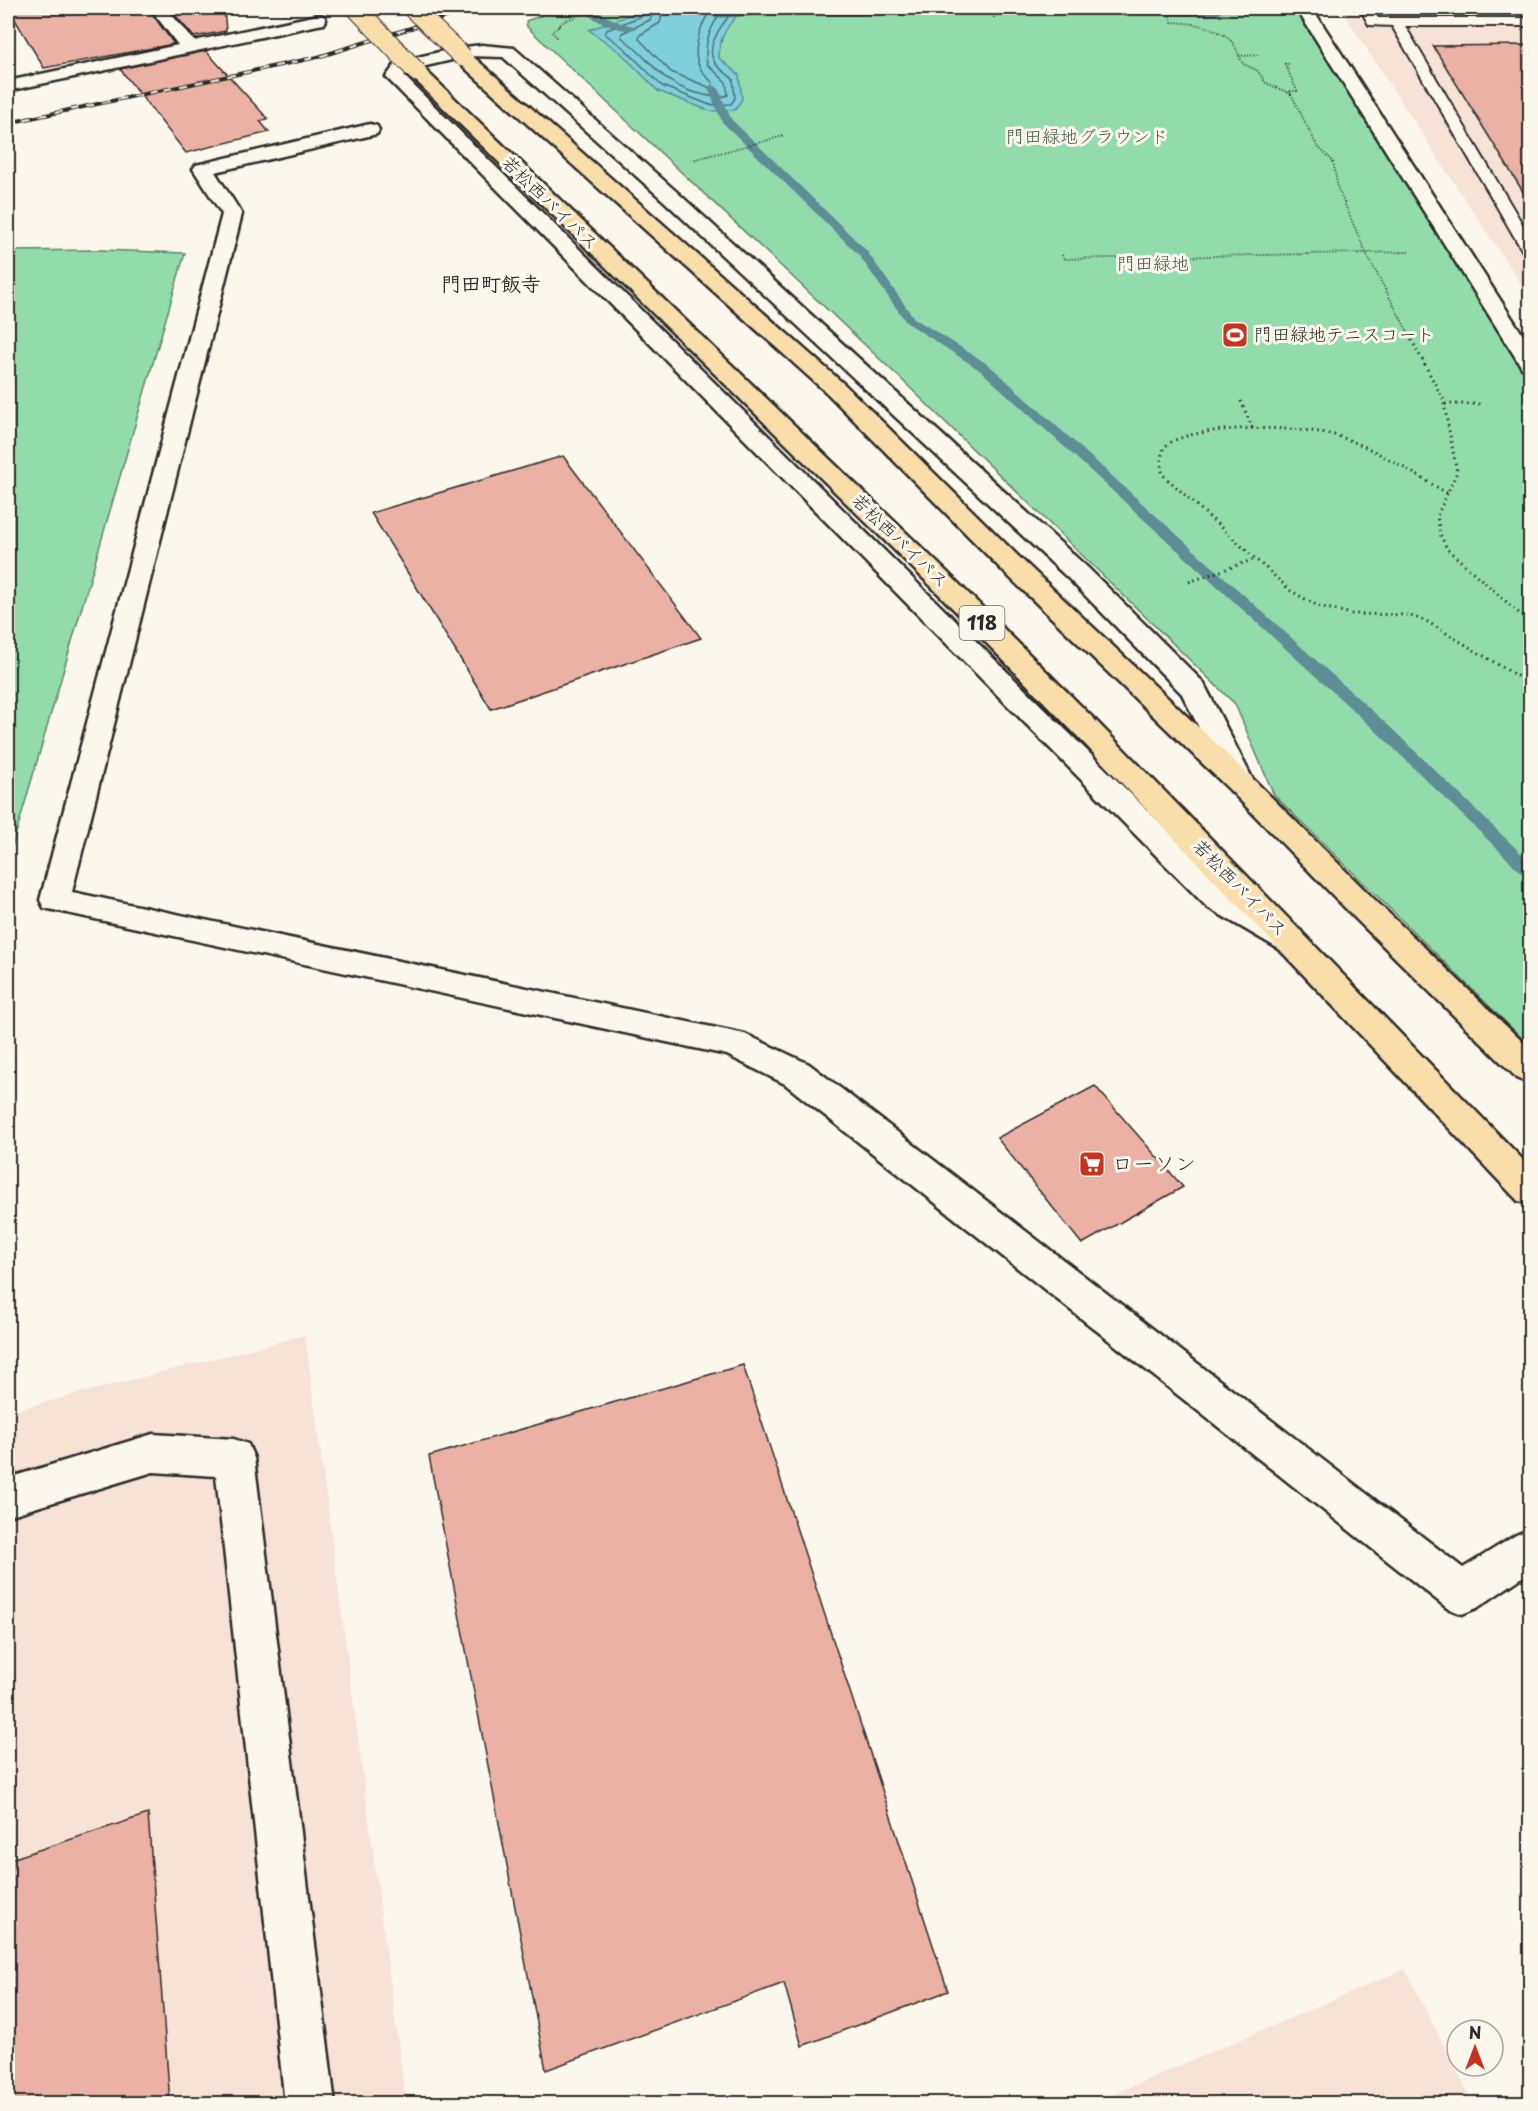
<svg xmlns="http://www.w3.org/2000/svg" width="1538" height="2111" viewBox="0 0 1538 2111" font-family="'Playpen Sans','Klee One',sans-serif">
	<rect width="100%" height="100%" fill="#fbf7ec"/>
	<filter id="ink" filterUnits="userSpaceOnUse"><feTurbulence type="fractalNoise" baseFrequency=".0167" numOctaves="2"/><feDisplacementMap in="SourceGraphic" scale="12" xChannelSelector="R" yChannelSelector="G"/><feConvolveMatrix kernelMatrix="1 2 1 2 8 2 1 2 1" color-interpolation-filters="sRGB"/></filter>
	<g filter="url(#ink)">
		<path fill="#f6e2d6" d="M1340,8H1530V297L1462,195Z
			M305,1335L406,2103L8,2104V1412Z
			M1405,1969L1473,2103H1093Z"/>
		<path fill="#92dcab" stroke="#5e846b" stroke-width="1.5" d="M561,8H1295L1530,382V1046L1274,795L1235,704L900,378L527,27L526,21Z
			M100,250L185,253L8,861V251Z"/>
		<path fill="#7fcfdc" stroke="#5d8d95" stroke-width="1.5" d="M648,8H744C730,22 718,37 719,58L739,75L742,99L735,110L710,111L658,91L620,52L589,30Z"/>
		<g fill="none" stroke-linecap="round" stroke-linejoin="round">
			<path stroke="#4d6d72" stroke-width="1.5" d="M647,8L644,15L607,30L605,34L624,48L662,86L710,105L731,104L735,98L733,79C728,74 719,69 715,63C703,46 725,20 736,8
				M655,8L650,20L622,33L621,37C654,60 660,87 705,95C713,97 721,98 728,95L726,82L707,64C703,42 711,24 725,8
				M664,8L660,23L640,35L639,39L671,72L711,88L713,83C707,77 701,72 698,64C692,47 702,20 713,8"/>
			<path fill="#5d8d95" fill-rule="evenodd" d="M578,8H589L621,23L638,27C623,37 590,18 578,8Z
				M777,9H1217L1222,12L1217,15H777L715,18L710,15L715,12Z
				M713,85L718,88L731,119L866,250L914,318L989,365L1389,726L1530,862V877L1524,875L1379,734L981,371L906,322L858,254L722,122L708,88Z"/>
		</g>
		<path fill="#ebb1a4" stroke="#2b2b2b" stroke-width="1.5" d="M8,8H148L174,44L44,68Z
			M169,8H224L226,31L194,37Z
			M1530,45V203L1433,46Z
			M206,51L268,119L260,121L269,132L186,153L120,69Z
			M563,456L701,638L491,709L371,513Z
			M1095,1086L1183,1187L1082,1244L997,1138Z
			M743,1365L948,1991L802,2046L784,1983L546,2070L429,1456Z
			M148,1814L170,2103H8V1860Z"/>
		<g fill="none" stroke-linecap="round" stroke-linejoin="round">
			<defs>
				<path id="service" d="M1360,8H1372L1378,18H1530V26H1405L1530,237V255L1524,253L1522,250L1392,26L1369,25Z"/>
				<path id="minor" d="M150,8H166L194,41L318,15L324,16L326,20L324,24L318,25L8,91V81L178,45Z
					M482,45L514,48L678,193L1088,568L1203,682L1255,784L1251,791L1241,794L1231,791L1182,694L1070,580L664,201L503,57L469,56L409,70L404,76L1229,891L1301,931L1306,940L1301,949L1290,952L1279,949L1207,907L386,77L397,62L456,48Z
					M370,124L377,126L379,130L377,134L215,172L242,214L72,892L745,1034L809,1064L1463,1568L1516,1535L1530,1529V1572L1477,1608L1462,1614L1447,1608L785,1084L727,1055L44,908L40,900L222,214L193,169L196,165Z
					M153,1434L234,1439L248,1444L254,1458L335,2104H285L216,1476L153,1472L8,1516V1478Z"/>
				<path id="tertiary" d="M1296,8H1312L1530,346V370L1522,368L1519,363Z"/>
				<path id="trunk" d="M463,52L469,53L844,384L1018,556L1251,777L1378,903L1530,1049V1083L1518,1079L1356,919L1231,791L1000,568L828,394L457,61L454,57L457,53Z
					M417,67L423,68L949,574L1099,724L1530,1167V1205L1518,1201L1079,738L931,586L411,76L408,72L411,68Z"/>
			</defs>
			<use href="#service" stroke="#2b2b2b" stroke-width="4"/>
			<use href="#minor" stroke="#2b2b2b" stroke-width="5"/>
			<use href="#tertiary" stroke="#2b2b2b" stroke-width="5"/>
			<use href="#trunk" stroke="#2b2b2b" stroke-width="5"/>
			<path stroke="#2b2b2b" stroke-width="2" stroke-dasharray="1 2" stroke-linecap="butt" d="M992,8L994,18
				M1166,8L1172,22C1191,23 1218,26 1232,42C1237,48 1239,57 1243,64L1257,70L1266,83L1291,94L1289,91H1297L1285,64H1290
				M557,37L552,32L564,21L598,8
				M1239,56L1258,55
				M1291,94L1317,146L1333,161L1338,189L1366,253L1410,336
				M692,160L784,136
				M1062,255L1064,259L1410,252"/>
			<path stroke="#2b2b2b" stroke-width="3" stroke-dasharray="1.5 4" stroke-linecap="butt" d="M1409,335L1443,399L1457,472L1437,516L1440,534L1447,549L1530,623
				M1241,401L1253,430
				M1445,404H1482
				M1447,493C1412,473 1377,449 1338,436C1306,426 1194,423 1167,445C1159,452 1161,466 1163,475L1291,591L1318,606L1352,614L1408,615L1428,622L1530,684
				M1189,582L1255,559"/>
			<use href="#service" fill="#fbf7ec" fill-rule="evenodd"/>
			<use href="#minor" fill="#fbf7ec" fill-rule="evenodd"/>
			<use href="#tertiary" fill="#fbf7ec" fill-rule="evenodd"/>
			<use href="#trunk" fill="#f9deab" fill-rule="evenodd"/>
			<defs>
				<path id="rail" d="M8,123L318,57L475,8"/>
			</defs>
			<use href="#rail" stroke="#2b2b2b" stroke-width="4"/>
			<use href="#rail" stroke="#fbf7ec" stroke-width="2" stroke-dasharray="8" stroke-linecap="butt"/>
			<defs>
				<path id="trunk-bridge" d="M356,8L417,72
					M412,8L463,57"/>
			</defs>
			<use href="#trunk-bridge" stroke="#2b2b2b" stroke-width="21" stroke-linecap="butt"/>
			<use href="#trunk-bridge" stroke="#f9deab" stroke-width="19"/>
		</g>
	</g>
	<defs>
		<symbol id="stadium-square" viewBox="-11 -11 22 22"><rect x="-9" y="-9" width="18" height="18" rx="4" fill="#c8321e" stroke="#fbf7ec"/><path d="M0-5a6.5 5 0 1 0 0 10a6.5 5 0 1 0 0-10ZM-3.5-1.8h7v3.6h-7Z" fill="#fff"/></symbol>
		<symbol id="supermarket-square" viewBox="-11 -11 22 22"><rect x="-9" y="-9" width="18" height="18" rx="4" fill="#c8321e" stroke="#fbf7ec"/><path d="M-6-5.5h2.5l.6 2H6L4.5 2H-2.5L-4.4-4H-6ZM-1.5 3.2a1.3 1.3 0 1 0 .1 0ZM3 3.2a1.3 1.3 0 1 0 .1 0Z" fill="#fff"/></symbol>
	</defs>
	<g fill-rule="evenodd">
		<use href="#stadium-square" x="1220" y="320" width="30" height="30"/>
		<use href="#supermarket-square" x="1077" y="1149" width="30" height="30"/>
	</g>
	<g text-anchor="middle" stroke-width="6" stroke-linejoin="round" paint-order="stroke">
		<g font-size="18" fill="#45574b" stroke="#fbf7ec">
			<text x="1087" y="143">門田緑地グラウンド</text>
			<text x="1153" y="270">門田緑地</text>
		</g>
		<g font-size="18" fill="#2b2b2b" stroke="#fbf7ec">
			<text transform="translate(550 203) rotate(44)" y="6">若松西バイパス</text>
			<text transform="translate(900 541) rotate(44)" y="6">若松西バイパス</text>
			<text transform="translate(1240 888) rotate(46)" y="6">若松西バイパス</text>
		</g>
		<g font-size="18" fill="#2b2b2b" stroke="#fbf7ec" text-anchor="start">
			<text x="1254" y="341">門田緑地テニスコート</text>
		</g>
		<g font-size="20" font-weight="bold" fill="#2b2b2b" stroke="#fbf7ec">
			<text x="491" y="291">門田町飯寺</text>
		</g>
		<rect fill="#fbf7ec" stroke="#696865" stroke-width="1.5" x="959.5" y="606" width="45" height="34" rx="4.5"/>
		<g font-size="20" font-weight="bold" fill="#2b2b2b">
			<text x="982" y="630">118</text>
		</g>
		<g font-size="21" fill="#2b2b2b" stroke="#fbf7ec" text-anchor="start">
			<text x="1112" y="1171">ローソン</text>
		</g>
	</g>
	<rect width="1538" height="2111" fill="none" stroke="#fbf7ec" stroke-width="30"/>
	<rect x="15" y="15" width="1508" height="2081" fill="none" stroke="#2b2b2b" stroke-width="2" filter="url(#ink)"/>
	<g transform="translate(1475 2048)"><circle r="28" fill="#fbf7ec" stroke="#a8a59f" stroke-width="1.5"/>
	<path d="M0-4.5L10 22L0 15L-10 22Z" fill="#c8321e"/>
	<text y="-9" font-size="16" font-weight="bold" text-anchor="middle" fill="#2b2b2b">N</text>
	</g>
</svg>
